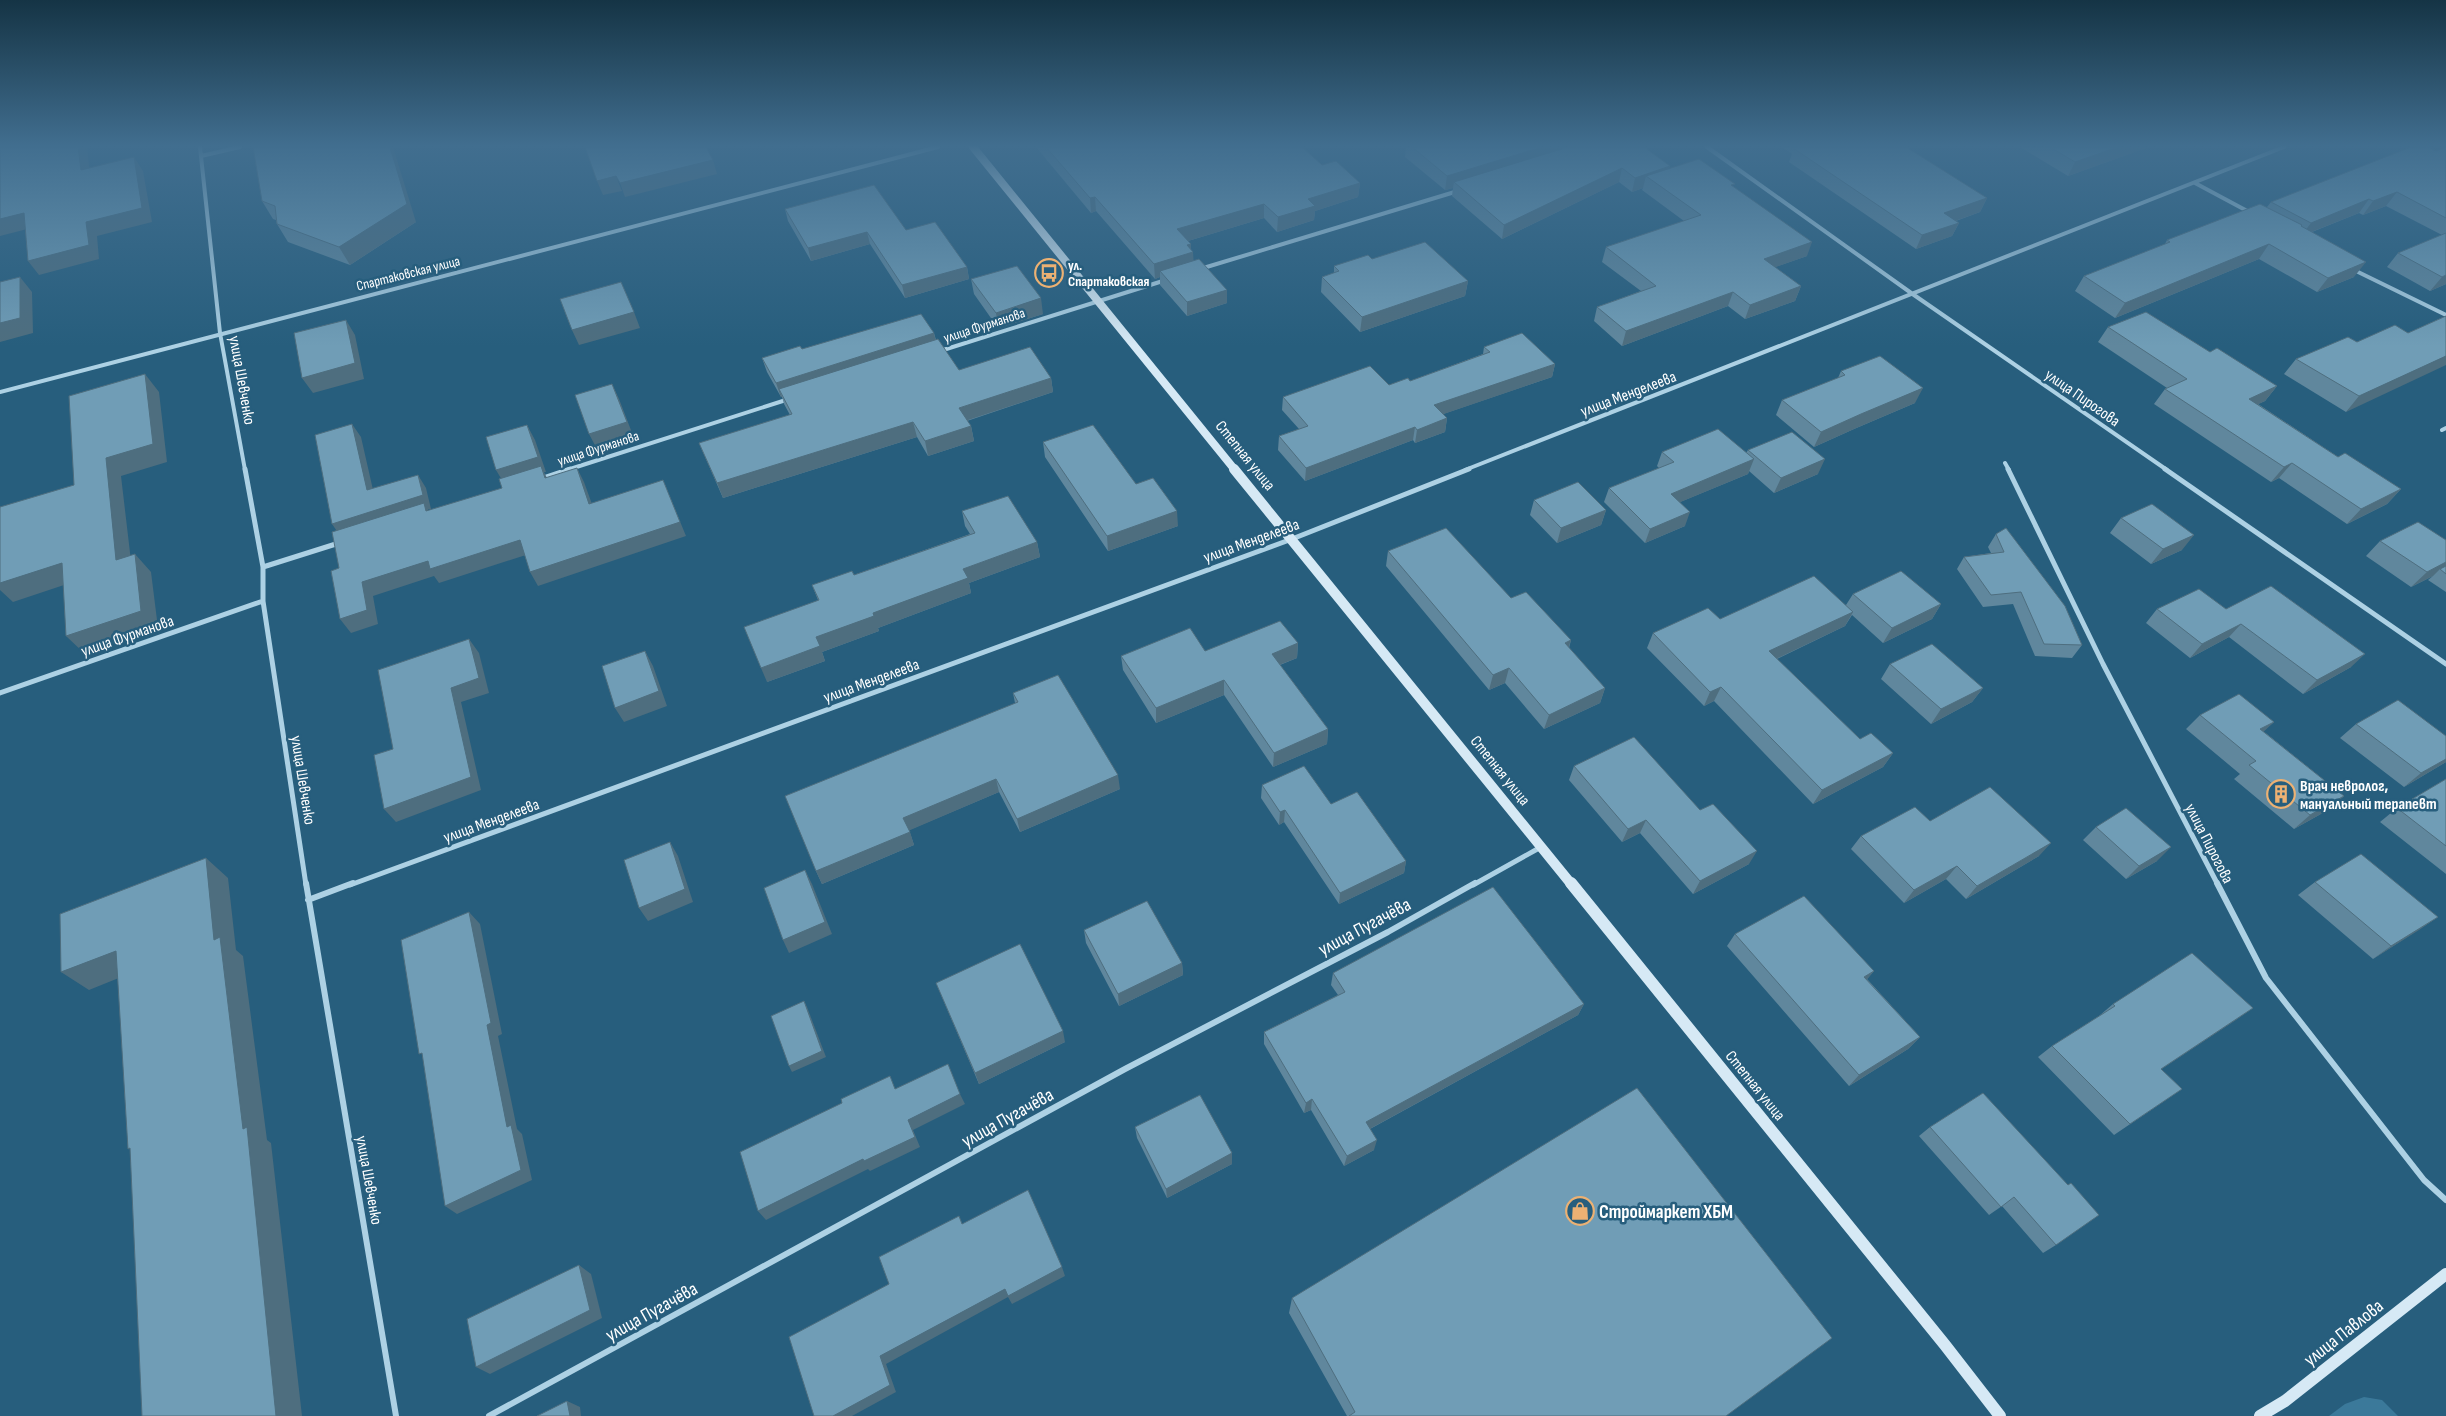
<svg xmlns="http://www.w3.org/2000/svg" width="2446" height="1416" viewBox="0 0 2446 1416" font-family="'Sofia Sans Condensed',sans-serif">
	<rect width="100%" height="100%" fill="#275e7d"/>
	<path fill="#3b799a" d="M2364,1397L2382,1400L2398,1416H2329L2345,1404Z"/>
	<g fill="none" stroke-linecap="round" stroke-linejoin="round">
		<path stroke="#add1e4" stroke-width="4" d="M200,147L220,333L245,470
			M1707,147L1914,295L2167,470
			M201,156L240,147
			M2195,183L2251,213
			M1200,269L1458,191
			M2352,269L2446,315
			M940,351L1166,280
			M0,392L938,147
			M2442,430L2446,428
			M2005,463L2009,470
			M567,470L789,399
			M1465,470L2284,147"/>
		<path stroke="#add1e4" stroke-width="5" d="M245,469L263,567V601L306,885
			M2008,469L2103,664L2218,885
			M2165,469L2446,664
			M540,479L570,469
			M263,567L339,543
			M0,693L263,601
			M350,885L1292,539L1469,469
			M1473,885L1541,847"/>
		<path stroke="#add1e4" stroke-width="6" d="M306,883L396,1416
			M2217,883L2266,978L2424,1180L2446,1200
			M308,900L353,883
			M489,1416L1125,1069L1388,932L1475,883"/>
		<path stroke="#d6e9f5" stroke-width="8" d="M973,147L1235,470"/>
		<path stroke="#d6e9f5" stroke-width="10" d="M1234,469L1572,885"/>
		<path stroke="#d6e9f5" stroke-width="12" d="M1571,883L1945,1345L2000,1416
			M2260,1416L2285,1401L2446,1274"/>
	</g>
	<path fill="#60879d" d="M1036,147H1302L1322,165L1360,183L1358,197L1315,211L1314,220L1277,232L1264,218L1188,241L1191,244V250L1193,252V261L1227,303L1187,316L1160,285V277L1155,279L1096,211L1091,213Z
		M1406,147H1644L1670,166L1669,168L1734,187L1807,256L1775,267L1801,286L1795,301L1745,319L1728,306L1622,346L1594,321L1597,307L1641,291L1602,262L1606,247L1684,221L1642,190L1643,188L1632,192L1619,182L1502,239L1452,196L1453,188L1445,190L1405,157Z
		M1782,147H1906L1987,198L1980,212L1956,221L1959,223L1952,236L1916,249L1789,162L1792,154Z
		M2020,147H2147L2146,148L2068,176Z
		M2446,147V284L2430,291L2387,267L2398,253L2442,235L2386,206L2363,215L2359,213L2312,232L2354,277L2317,292L2259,259L2115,318L2075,291L2084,276L2165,244L2167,240L2267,207L2271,202L2436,151Z
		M262,201L416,222L350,265L288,242L277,224L276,220L273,219Z
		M785,209L906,230L967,267L969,279L905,298L870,244L811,261L788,221Z
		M1372,259L1468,281L1465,296L1360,332L1321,292L1322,277L1334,273V266Z
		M971,279L1043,314L998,328L974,294Z
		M2446,316L2346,412L2284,374L2296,359L2357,342L2408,333Z
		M2108,327L2210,352L2277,386L2265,401L2258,404L2338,457L2401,489L2387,504L2347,524L2279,478L2271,482L2154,404L2165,389L2167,388L2098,342Z
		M934,333L936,340L959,370L1051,378L1053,392L967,421L971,426L974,441L928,456L917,437L723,498L699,443L790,415L784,404L782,397H781L767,372L762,358L802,349Z
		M1484,347L1555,364L1552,377L1443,414L1447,418L1445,432L1415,443L1413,440L1305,481L1278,450L1279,436L1299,429L1282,410L1283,397L1389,385L1410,381L1483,354Z
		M1841,371L1915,403L1854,429L1814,447L1776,415L1782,400L1838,378Z
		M1043,442L1136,484L1178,526L1108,551L1045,457Z
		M1748,450L1818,474L1774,493L1749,471L1748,474L1680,502L1685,526L1645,543L1604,502L1609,488L1659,468L1657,466L1662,452L1746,453Z
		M1534,500L1606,510L1601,525L1557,543L1530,515Z
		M962,511L1037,542L1040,557L969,583L971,593L878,628L879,631L822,652L825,661L767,682L818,600L812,585L854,575L970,534L965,526Z
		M2121,518L2182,550L2151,564L2110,533Z
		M1996,534L2082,645L2072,658L2035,656L2013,604L1983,607L1957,569L1964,557L1991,553L1988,547Z
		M2446,540V592L2428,580L2433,576L2411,587L2366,556L2380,541Z
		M1388,551L1511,598L1571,640L1569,648L1605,688L1600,703L1544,729L1505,683L1489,690L1386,566Z
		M1853,594L1941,604L1932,619L1883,643L1852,615L1845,626L1777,659L1860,739L1893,753L1883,767L1813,804L1714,701L1704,706L1647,648L1653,633L1720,619L1846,605Z
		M2157,609H2226L2351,667L2303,694L2229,637L2190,658L2146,623Z
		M1298,643L1297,658L1280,665L1328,729L1327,744L1273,767L1224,695L1156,723L1123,670L1121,656L1205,651Z
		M1890,664L1983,688L1972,702L1931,724L1881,679Z
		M1013,693L1120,789L1020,832L999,792L909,830L914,845L822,884L816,871L1015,703Z
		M2200,715L2274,722L2263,731L2344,796L2328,810L2294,829L2234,779L2240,774L2186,729Z
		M2356,724L2446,736V762L2404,787L2340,738Z
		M1574,766L1749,864L1693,894L1640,833L1622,842L1569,780Z
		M2446,779V874L2380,822L2397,808Z
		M1262,785L1406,861L1404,873L1339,904L1284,822L1279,825L1261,798Z
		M1930,821L2039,856L1966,899L1946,879L1904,903L1851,849L1861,836Z
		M2096,827L2157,861L2126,879L2083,840Z
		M2315,882L2438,917L2373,959L2298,895Z
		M1084,930L1182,963L1183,975L1119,1006L1086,943Z
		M1735,934L1874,971L1867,979L1920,1037L1908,1049L1849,1086L1727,946Z
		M1333,973L1584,1004L1578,1015L1370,1129L1374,1150L1344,1166L1311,1110L1304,1113L1264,1044V1032L1338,995L1331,985Z
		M936,983L1065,1042L979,1084Z
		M2113,1004L2253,1008L2161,1069L2182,1089L2114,1135L2038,1057L2052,1046L2099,1016Z
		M1983,1093L2056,1245L2043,1253L2002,1206L1989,1215L1919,1136L1930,1127Z
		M1135,1127L1232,1153V1164L1167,1198L1137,1138Z
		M1292,1298L1726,1416H1347L1289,1313Z"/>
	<path fill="#4e6e7f" d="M78,147H87L91,184L81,170Z
		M390,147H393L416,222L350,265L339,247Z
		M1542,147H1585L1454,182L1453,188L1445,190L1447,176Z
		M2118,147H2147L2146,148L2068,176L2075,162Z
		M134,157L143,171L152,222L97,236L99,259L39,275L28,261L86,222Z
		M713,160L717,174L625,197L620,183Z
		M1670,166L1666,180L1646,176L1643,188L1632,192L1635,178Z
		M1622,168L1619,182L1502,239L1504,225Z
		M616,176L622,191L603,195L597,181Z
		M1360,183L1358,197L1315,211L1314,220L1277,232L1278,217L1308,199Z
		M2397,192L2386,206L2363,215L2373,201Z
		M1095,197L1096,211L1091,213L1090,198Z
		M1987,198L1980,212L1938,227L1944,213Z
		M2369,199L2359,213L2301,236L2311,223Z
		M1264,204V218L1178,244L1177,229Z
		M24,213L35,227L0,236V219Z
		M1959,223L1952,236L1916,249L1922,235Z
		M867,232L870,244L811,261L808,248Z
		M1812,242L1807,256L1759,273L1764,259Z
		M1191,244V253L1193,252L1194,267L1160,271V277L1155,279L1154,264L1187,245Z
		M2269,244L2259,259L2115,318L2125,303Z
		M2366,262L2354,277L2317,292L2328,278Z
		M967,267L969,279L905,298L902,285Z
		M2446,275V284L2430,291L2442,277Z
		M20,277L32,292L33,333L0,342V323Z
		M1468,281L1465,296L1360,332L1362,317Z
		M1801,286L1795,301L1745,319L1750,305Z
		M1227,290V303L1187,316V302Z
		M1733,292L1728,306L1622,346L1626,331Z
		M1041,298L1043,314L998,328L996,313Z
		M634,312L640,328L579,345L572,330Z
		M346,320L355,335L364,379L313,393L302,378Z
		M934,333L937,347L779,389L782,397H781L776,383Z
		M2446,356V365L2346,412L2359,396Z
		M1555,364L1552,377L1432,418L1434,405Z
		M145,374L159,392L167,462L121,476L133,578L116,560L106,458Z
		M1051,378L1053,392L962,422L959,408Z
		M612,384L619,399L634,438L597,449L589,434Z
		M2277,386L2265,401L2238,414L2249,399Z
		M1923,388L1915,403L1854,429L1814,447L1821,432L1861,414Z
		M1447,418L1445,432L1415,443L1417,430Z
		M913,422L917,437L723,498L717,483Z
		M352,424L361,437L376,503L367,490Z
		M527,425L535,440L546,472H544L548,480L505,485L496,470Z
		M971,426L974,441L928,456L925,441Z
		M1415,427L1413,440L1305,481L1306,468Z
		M1754,459L1748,474L1666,508L1671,494Z
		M1825,459L1818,474L1774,493L1781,478Z
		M2292,463L2279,478L2271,482L2284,467Z
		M577,468L584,482L597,518L589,504Z
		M418,475L426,488L431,509H428L433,517L341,537L332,524Z
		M663,480L686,536L538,586L530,572Z
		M2401,489L2387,504L2347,524L2361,509Z
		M1606,510L1601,525L1557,543L1561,528Z
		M1177,511L1178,526L1108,551L1107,536Z
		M1690,512L1685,526L1645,543L1650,529Z
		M2194,535L2182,550L2151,564L2163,549Z
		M520,540L529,554L439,583L434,576L373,596L378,624L351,633L340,619L362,582L428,561Z
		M1037,542L1040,557L969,583L971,593L878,628L879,631L822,652L825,661L767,682L761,668L816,637L873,613L963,569Z
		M135,554L151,572L158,628L84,653L66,636Z
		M2446,562V569H2440L2433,576L2411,587L2427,572Z
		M62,563L79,580L13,602L0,590V583Z
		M1941,604L1932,619L1883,643L1892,628Z
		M1853,612L1845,626L1761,666L1769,651Z
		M2241,624L2229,637L2190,658L2202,644Z
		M469,639L479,653L489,693L461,702L481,790L396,822L384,809L451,688Z
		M1571,640L1566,655L1565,643Z
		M1298,643L1297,658L1271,668L1272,654Z
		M645,651L653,666L667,706L624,722L615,708Z
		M2365,654L2351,667L2303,694L2317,680Z
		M1509,668L1505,683L1489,690L1493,675Z
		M1224,680V695L1156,723V708Z
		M1721,687L1714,701L1704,706L1710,692Z
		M1605,688L1600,703L1544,729L1549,715Z
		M1983,688L1972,702L1931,724L1941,709Z
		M2274,722L2259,736L2260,729Z
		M1328,729L1327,744L1273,767L1274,753Z
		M1893,753L1883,767L1813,804L1822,790Z
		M2446,759V762L2404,787L2421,773Z
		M1118,775L1120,789L1020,832L1017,819Z
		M996,779L999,792L908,831L903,818Z
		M2344,796L2328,810L2294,829L2310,815Z
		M1285,810L1284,822L1279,825L1280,812Z
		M1646,820L1640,833L1622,842L1628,829Z
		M910,832L914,845L822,884L816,871Z
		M670,842L678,856L693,902L648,921L639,908Z
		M2051,843L2039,856L1966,899L1977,886Z
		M2171,847L2157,861L2126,879L2139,866Z
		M1757,851L1749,864L1693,894L1700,881Z
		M206,858L228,878L236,950L243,956L267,1140L271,1143L302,1416H276L243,1129L214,940Z
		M1406,861L1404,873L1339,904L1340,893Z
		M1957,866L1946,879L1904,903L1914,890Z
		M805,870L812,884L832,934L789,953L783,940Z
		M469,912L480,924L502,1034L498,1036L517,1129L522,1134L532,1180L457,1214L445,1206L507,1127L487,1025Z
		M2438,917L2419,930L2373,959L2391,946Z
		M116,951L141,969L89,990L61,972Z
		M1182,963L1183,975L1119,1006L1118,994Z
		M1874,971L1863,984L1864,977Z
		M804,1001L807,1007L826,1057L792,1072L789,1066Z
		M1584,1004L1578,1015L1364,1132L1366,1122Z
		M2253,1008L2236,1020L2145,1080L2161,1069Z
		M1063,1031L1065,1042L979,1084L975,1073Z
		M1920,1037L1908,1049L1849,1086L1859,1075Z
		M960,1094L965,1104L913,1130L920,1147L870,1171L868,1169L766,1220L758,1211L863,1159L908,1120Z
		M1312,1099L1311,1110L1304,1113L1306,1103Z
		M1377,1140L1374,1150L1344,1166L1347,1156Z
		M1232,1153V1164L1167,1198L1166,1189Z
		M579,1265L591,1274L602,1318L490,1374L476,1367Z
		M1062,1267L1065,1276L1012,1304L1008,1297L886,1364L896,1392L852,1416H833L880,1356L1005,1289Z
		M567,1401L580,1407L581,1416H570Z"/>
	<path fill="#709db6" stroke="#4e6e7f" d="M0,147H78L81,170L134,157L142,208L86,222L89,245L28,261L24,213L0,219Z
		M253,147H390L407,204L339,247L277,224L275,206L262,201Z
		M585,147H706L713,160L620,183L616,176L597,181Z
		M1046,147H1302L1322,165L1336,161L1360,183L1308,199L1315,206L1278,217L1264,204L1177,229L1191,244L1187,245L1193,252L1154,264L1095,197L1090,198Z
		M1412,147H1542L1447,176Z
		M1568,147H1644L1670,166L1635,178L1622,168L1504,225L1454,182Z
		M1797,147H1906L1987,198L1944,213L1959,223L1922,235L1793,148Z
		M2050,147H2118L2075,162Z
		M2411,147H2428L2436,151L2446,147V218L2397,192L2373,201L2369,199L2311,223L2271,202Z
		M1699,159L1735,184L1731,185L1812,242L1764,259L1801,286L1750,305L1733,292L1626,331L1597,307L1656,286L1606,247L1701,215L1646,176Z
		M874,185L906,230L935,222L967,267L902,285L867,232L808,248L785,209Z
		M2260,204L2302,225L2301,226L2366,262L2328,278L2269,244L2125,303L2084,276L2170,242L2167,240Z
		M2446,233V275L2442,277L2398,253Z
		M1425,242L1468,281L1362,317L1322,277L1339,271L1334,266L1368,255L1372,259Z
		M1199,259L1227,290L1187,302L1160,271Z
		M1017,266L1041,298L996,313L971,279Z
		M20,277V318L0,323V282Z
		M621,282L634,312L572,330L560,299Z
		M2146,312L2210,352L2217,348L2277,386L2249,399L2338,457L2345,453L2401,489L2361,509L2292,463L2284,467L2165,389L2187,379L2108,327Z
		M921,314L934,333L776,383L762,358L800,346L802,349Z
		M2446,316V356L2359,396L2296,359L2348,337L2357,342L2395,325L2408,333Z
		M346,320L355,363L302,378L294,333Z
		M1522,333L1555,364L1434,405L1447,418L1417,430L1415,427L1306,468L1279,436L1308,426L1283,397L1370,366L1389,385L1408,378L1410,381L1490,352L1484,347Z
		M938,339L959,370L1030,347L1051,378L959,408L971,426L925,441L913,422L717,483L699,443L792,414L779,389Z
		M1880,356L1923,388L1861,414L1821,432L1782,400L1845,375L1841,371Z
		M145,374L153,444L106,458L116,560L135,554L141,611L66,636L62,563L0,583V507L74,485L69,396Z
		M612,384L627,422L589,434L575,395Z
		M352,424L367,490L418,475L423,495L332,524L315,435Z
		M527,425L538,457L496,470L486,437Z
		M1093,425L1136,484L1153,478L1177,511L1107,536L1043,442Z
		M1718,429L1754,459L1671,494L1690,512L1650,529L1609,488L1674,462L1662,452Z
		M1792,432L1825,459L1781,478L1748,450Z
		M541,466L545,478L577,468L589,504L663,480L680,522L530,572L520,540L430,569L428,561L362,582L367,610L340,619L331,571L339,568L332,532L424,503L426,511L502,488L499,479Z
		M1578,482L1606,510L1561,528L1534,500Z
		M1008,496L1037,542L963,569L968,578L873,613L874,616L816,637L820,646L761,668L744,627L819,600L812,585L852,571L854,575L975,533L962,511Z
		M2152,504L2194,535L2163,549L2121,518Z
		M2418,522L2446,540V562L2427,572L2380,541Z
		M1446,528L1511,598L1526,592L1571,640L1565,643L1605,688L1549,715L1509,668L1493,675L1388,551Z
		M2006,528L2065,606L2082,645L2044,644L2021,592L1991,595L1964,557L2004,552L1996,534Z
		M2446,566V574L2440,569Z
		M1901,571L1941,604L1892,628L1853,594Z
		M1814,576L1853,612L1769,651L1860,739L1871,733L1893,753L1822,790L1721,687L1710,692L1653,633L1708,608L1720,619Z
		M2271,586L2365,654L2317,680L2241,624L2202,644L2157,609L2199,589L2226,609Z
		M1280,621L1298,643L1272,654L1328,729L1274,753L1224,680L1156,708L1121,656L1190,628L1205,651Z
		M469,639L479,678L451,688L471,777L384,809L374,755L393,749L378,670Z
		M1932,644L1983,688L1941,709L1890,664Z
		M645,651L659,691L615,708L602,666Z
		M1058,675L1118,775L1017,819L996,779L903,818L910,832L816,871L785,796L1018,702L1013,693Z
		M2239,694L2274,722L2260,729L2344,796L2310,815L2249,765L2256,761L2200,715Z
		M2398,700L2446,736V759L2421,773L2356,724Z
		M1634,737L1700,810L1713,804L1757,851L1700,881L1646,820L1628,829L1574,766Z
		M1304,766L1331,804L1357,792L1406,861L1340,893L1285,810L1280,812L1262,785Z
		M2446,779V846L2397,808Z
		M1990,787L2051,843L1977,886L1957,866L1914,890L1861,836L1915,807L1930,821Z
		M2126,808L2171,847L2139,866L2096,827Z
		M670,842L685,889L639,908L624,860Z
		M2361,854L2438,917L2391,946L2315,882Z
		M206,858L214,940L220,937L243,1129L247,1127L276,1416H142L130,1148L128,1149L116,951L61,972L60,914Z
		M805,870L825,922L783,940L764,888Z
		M1493,887L1584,1004L1366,1122L1377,1140L1347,1156L1312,1099L1306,1103L1264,1032L1345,992L1333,973Z
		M1804,896L1874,971L1864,977L1920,1037L1859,1075L1735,934Z
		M1147,901L1182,963L1118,994L1084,930Z
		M469,912L491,1023L487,1025L507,1127L511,1125L521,1170L445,1206L422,1053L419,1054L401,940Z
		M1020,944L1063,1031L975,1073L936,983Z
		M2192,953L2253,1008L2161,1069L2182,1089L2130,1124L2052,1046L2115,1006L2113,1004Z
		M804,1001L822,1051L789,1066L771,1016Z
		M948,1064L960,1094L908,1120L915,1137L864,1161L863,1159L758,1211L740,1152L842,1103L841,1099L890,1076L895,1089Z
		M1637,1088L1832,1338L1726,1416H1349L1355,1412L1292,1298Z
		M1983,1093L2068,1185L2071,1183L2099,1215L2056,1245L2014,1197L2001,1207L1930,1127Z
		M1200,1095L1232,1153L1166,1189L1135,1127Z
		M1028,1190L1062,1267L1008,1296L1005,1289L880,1356L890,1385L833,1416H814L789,1337L889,1284L879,1257L959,1216L962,1224Z
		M579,1265L590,1310L476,1367L467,1319Z
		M567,1401L570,1416H537Z"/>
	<linearGradient id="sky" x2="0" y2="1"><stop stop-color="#153445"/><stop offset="0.42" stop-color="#416e8f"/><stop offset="1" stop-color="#416e8f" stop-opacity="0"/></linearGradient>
	<rect width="2446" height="346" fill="url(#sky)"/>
	<defs>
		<symbol id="bus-ring" viewBox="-11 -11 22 22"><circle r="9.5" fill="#275e7d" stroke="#ecb173" stroke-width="1.5"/><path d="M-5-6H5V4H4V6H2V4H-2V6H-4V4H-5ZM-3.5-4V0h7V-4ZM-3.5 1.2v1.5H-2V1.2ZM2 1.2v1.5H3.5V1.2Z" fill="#ecb173"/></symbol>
		<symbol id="building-ring" viewBox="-11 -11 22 22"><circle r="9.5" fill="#275e7d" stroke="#ecb173" stroke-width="1.5"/><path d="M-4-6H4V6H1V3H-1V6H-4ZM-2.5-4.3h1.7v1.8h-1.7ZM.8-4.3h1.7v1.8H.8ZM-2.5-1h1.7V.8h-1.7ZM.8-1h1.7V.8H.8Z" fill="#ecb173"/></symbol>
		<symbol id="shop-ring" viewBox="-11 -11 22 22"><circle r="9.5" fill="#275e7d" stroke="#ecb173" stroke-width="1.5"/><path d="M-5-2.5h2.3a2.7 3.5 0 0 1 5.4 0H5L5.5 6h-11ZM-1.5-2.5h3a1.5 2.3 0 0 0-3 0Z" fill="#ecb173"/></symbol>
	</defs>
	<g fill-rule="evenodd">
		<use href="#bus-ring" x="1033" y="257" width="32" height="32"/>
		<use href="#building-ring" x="2265" y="778" width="32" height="32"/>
		<use href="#shop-ring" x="1564" y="1195" width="32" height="32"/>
	</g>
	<g text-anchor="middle" stroke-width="5" stroke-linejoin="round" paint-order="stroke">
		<g font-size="14" font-weight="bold" fill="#fff" stroke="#275e7d" text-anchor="start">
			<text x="1068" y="270">ул.<tspan x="1068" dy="16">Спартаковская</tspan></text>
		</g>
		<g font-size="14" fill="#fff" stroke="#275e7d">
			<text transform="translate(408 273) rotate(-14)" y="5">Спартаковская улица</text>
			<text transform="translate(984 325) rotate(-18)" y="5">улица Фурманова</text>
			<text transform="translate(598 448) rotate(-18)" y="5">улица Фурманова</text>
		</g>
		<g font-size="16" fill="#fff" stroke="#275e7d">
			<text transform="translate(243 380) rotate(80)" y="6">улица Шевченко</text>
			<text transform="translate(1628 393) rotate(-21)" y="6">улица Менделеева</text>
			<text transform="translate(2083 397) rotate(35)" y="6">улица Пирогова</text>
			<text transform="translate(1246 455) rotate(51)" y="6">Степная улица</text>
			<text transform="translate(1251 540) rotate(-20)" y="6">улица Менделеева</text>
			<text transform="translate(127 635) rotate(-19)" y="6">улица Фурманова</text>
			<text transform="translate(871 680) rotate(-20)" y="6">улица Менделеева</text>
			<text transform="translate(1501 770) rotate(51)" y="6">Степная улица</text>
			<text transform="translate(304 780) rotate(81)" y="6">улица Шевченко</text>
			<text transform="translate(491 820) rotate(-20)" y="6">улица Менделеева</text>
			<text transform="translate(2210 843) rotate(63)" y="6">улица Пирогова</text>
			<text transform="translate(1756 1085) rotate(51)" y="6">Степная улица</text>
			<text transform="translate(370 1180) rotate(80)" y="6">улица Шевченко</text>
		</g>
		<g font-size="16" font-weight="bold" fill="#fff" stroke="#275e7d" text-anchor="start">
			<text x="2300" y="791">Врач невролог,<tspan x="2300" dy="18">мануальный терапевт</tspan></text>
		</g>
		<g font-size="19" fill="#fff" stroke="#275e7d">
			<text transform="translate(1364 926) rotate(-28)" y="7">улица Пугачёва</text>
			<text transform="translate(1007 1117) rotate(-29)" y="7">улица Пугачёва</text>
			<text transform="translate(651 1311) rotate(-29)" y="7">улица Пугачёва</text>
			<text transform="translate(2343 1332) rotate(-38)" y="7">улица Павлова</text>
		</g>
		<g font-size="19" font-weight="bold" fill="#fff" stroke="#275e7d" text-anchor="start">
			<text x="1599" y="1218">Строймаркет ХБМ</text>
		</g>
	</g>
</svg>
